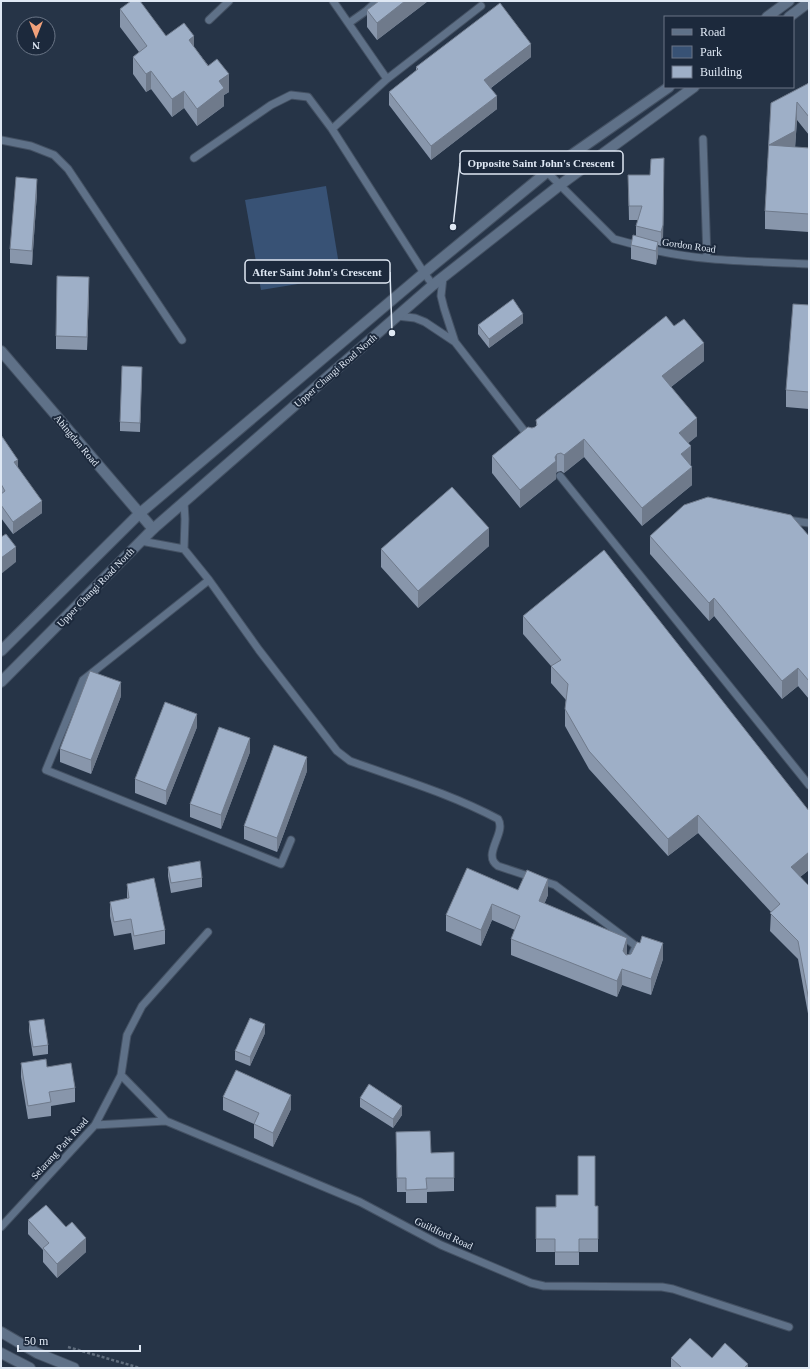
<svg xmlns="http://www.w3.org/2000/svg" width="810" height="1369" viewBox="0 0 810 1369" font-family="'Times New Roman',serif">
	<rect width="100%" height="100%" fill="#263447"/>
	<path fill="#385275" d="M326,186L341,277L261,290L245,200Z"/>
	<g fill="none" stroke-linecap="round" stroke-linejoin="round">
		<defs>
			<path id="service" d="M333,1L387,79
				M209,20L229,1
				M349,23L366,11L377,1
				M332,129L387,79L481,6
				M703,139L707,258
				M1,140L31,146L54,155L68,169L182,340
				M194,158L271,105L291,95L308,97L332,129L424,273L433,285
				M547,172L614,239L640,246
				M650,249C701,262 756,261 809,264
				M397,316L415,318L425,322L455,342L444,308L441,296L443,277
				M455,342L529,437
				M560,476L809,785
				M184,502L185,519L184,549L209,580L259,650L337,751L350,761C400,779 451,794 498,819C507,833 481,855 498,866L555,885L636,946L633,953
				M787,520L809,523
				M141,541L184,549
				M209,580L83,680L46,770L281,864L291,840
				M121,1075L166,1121L360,1202L441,1245L531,1283L544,1286L662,1287L673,1289L789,1327
				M95,1125L166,1121
				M1,1227L95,1125L121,1075L127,1035L142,1006L208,932"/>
			<path id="minor" d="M1,351L153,529"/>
			<path id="tertiary" d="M767,17L789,1
				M789,17L809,2
				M1,651L139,514L424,273L547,172L669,87
				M1,682L153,529L433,285L560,185L694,87
				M1,1332L37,1353L74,1368
				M1,1353L30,1368"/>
		</defs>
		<use href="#service" stroke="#445163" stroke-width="9"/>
		<use href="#minor" stroke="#445163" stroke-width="12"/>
		<use href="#tertiary" stroke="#445163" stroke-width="12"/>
		<path stroke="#606d7d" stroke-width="2.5" stroke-dasharray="3 2" stroke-linecap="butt" d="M68,1347L140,1368"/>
		<use href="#service" stroke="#5f7188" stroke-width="7"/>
		<use href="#minor" stroke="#5f7188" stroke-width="10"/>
		<use href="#tertiary" stroke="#5f7188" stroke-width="10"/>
	</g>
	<path fill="#8896ab" d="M379,1H428L377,40L367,27V10Z
		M120,9L166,36L194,47L229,92L224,95V106L197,126L184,108L172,117L151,89L146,92L133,74V57L139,52L120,27Z
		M531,57L491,88L497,109L431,160L389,105V92L416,71V67Z
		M809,83V135L797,120L795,147L809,148V232L765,229V211L771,103Z
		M664,172L663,239L661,246L658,245V256L656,265L631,259V245L636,236V226L638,220H629L628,175H650Z
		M37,192L32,265L10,263V249Z
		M89,291L87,350L56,349V336Z
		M809,305V409L786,407V390Z
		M523,323L489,348L478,334V325Z
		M704,361L671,387L697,436L688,443L691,464L690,465L692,485L642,526L584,457L564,473L561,471L557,472L556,473V479L520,508L492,473V456L532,428L535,427L536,426V420Z
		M142,367L140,432L120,431V422Z
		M1,435L42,513L13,534L1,518Z
		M650,536H809V699L798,686L782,699L714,616L709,621L650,554Z
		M489,546L418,608L381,567V549Z
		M523,616L809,811V870L800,877L809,886V1019L798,959L770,931L771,912L698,833L668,856L589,769L565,726V709L566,700L551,683V666L523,634Z
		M121,696L91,774L60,762V749Z
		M197,727L166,805L135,793V779Z
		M250,752L221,829L190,817V804Z
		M307,771L277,852L244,839V826Z
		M168,867L202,878V887L171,893L168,876Z
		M127,884L165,930V944L134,950L131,933L114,936L110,916V902L127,899Z
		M518,890L548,895L544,904L627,954V955L663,959L651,995L622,985L617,997L511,955V939L515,930L492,920L481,946L446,931V915Z
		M29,1021L48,1045V1054L33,1056L29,1031Z
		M265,1033L250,1066L235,1060V1051Z
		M21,1063L47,1067L75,1088V1102L51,1106V1116L28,1119L21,1077Z
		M223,1097L291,1109L273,1147L254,1138V1124L223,1110Z
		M360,1098L402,1115L393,1128L360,1107Z
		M396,1132L431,1153L454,1152V1191L427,1192V1203H406V1192H397Z
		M598,1206V1252H579V1265H555V1252H536V1207Z
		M28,1220L86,1252L57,1278L43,1262V1250L28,1234Z
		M671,1358H712L748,1368H671Z"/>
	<path fill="#6f7a8b" d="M405,1H428L377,40V23Z
		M194,36V54L189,40Z
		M531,44V57L484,93V80Z
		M151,71V89L146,92V74Z
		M229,74V92L224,95V106L197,126V109L219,81Z
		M184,91V108L172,117V99Z
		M497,96V109L431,160V146Z
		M797,102V120L795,149L769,145Z
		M664,158L663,239L661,246V232Z
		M37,179V192L32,265V251Z
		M658,242V256L656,265V251Z
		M89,277V291L87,350V337Z
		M523,314V323L489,348V339Z
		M704,343V361L662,394V376Z
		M697,418V436L679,451V433Z
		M584,439V457L564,473V455Z
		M691,446V464L681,472V454Z
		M557,454V472L556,473V479L520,508V490L555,457Z
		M18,460V472L14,462Z
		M692,467V485L642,526V508Z
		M42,501V513L13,534V522Z
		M489,528V546L418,608V591Z
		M16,547V562L1,574V558Z
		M714,598V616L709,621V603Z
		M798,668V686L782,699V681Z
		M121,682V696L91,774V760Z
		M197,714V727L166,805V791Z
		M250,738V752L221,829V815Z
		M307,757V771L277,852V838Z
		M698,815V833L668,856V839Z
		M809,852V870L791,884V867Z
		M548,879V895L539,917V901Z
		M492,904V920L481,946V930Z
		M627,938V954L623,967V951Z
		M663,943V959L651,995V979Z
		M622,969V985L617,997V981Z
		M265,1024V1033L250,1066V1057Z
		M291,1095V1109L273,1147V1133Z
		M402,1106V1115L393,1128V1119Z
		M86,1238V1252L57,1278V1264Z
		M748,1364V1368H744Z"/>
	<path fill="#9eafc7" stroke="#6f7a8b" d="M131,1H140L166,36L184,23L194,36L189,40L208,66L217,59L229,74L219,81L224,88L197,109L184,91L172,99L151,71L146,74L133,57L147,46L120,9Z
		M379,1H405L377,23L367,10Z
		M500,3L531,44L484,80L497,96L431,146L389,92L418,69L416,67Z
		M809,83V117L797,102L795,131L769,145L809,148V214L765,211L771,103Z
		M664,158L663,225L661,232L636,226L642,206H629L628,175H650L651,159Z
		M16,177L37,179L32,251L10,249Z
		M633,235L658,242L656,251L631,245Z
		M57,276L89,277L87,337L56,336Z
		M513,299L523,314L489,339L478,325Z
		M793,304L809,305V392L786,390Z
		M666,316L674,326L684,319L704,343L662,376L697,418L679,433L691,446L681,454L692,467L642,508L584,439L564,455L561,453L557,454L555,457L556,461L520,490L492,456L528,427L532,428L535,427L537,425L536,420Z
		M122,366L142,367L140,423L120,422Z
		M1,435L18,460L14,462L42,501L13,522L1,505V494L5,491L1,484Z
		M452,487L489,528L418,591L381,549Z
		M708,497L791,515L809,536V681L798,668L782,681L714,598L709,603L650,536L684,505Z
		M6,534L16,547L1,558V537Z
		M604,550L809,811V852L791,867L809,886V1001L798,941L770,913L780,904L698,815L668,839L589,751L565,709L568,684L551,666L561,660L523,616Z
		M90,671L121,682L91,760L60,749Z
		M165,702L197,714L166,791L135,779Z
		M219,727L250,738L221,815L190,804Z
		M274,745L307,757L277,838L244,826Z
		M200,861L202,878L171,883L168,867Z
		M467,868L518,890L527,870L548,879L539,901L627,938L623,951L626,955L631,954L637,942L640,943L642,936L663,943L651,979L622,969L617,981L511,939L520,916L492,904L481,930L446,915Z
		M154,878L165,930L134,936L131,919L114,922L110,902L129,898L127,884Z
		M250,1018L265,1024L250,1057L235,1051Z
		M44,1019L48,1045L33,1047L29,1021Z
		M46,1059L47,1067L71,1063L75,1088L49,1092L51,1102L28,1106L21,1063Z
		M236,1070L291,1095L273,1133L254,1124L259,1113L223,1097Z
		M369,1084L402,1106L393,1119L360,1098Z
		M430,1131L431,1153L454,1152V1178H426L427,1189L406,1190V1178H397L396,1132Z
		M578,1156H595V1206H598V1239H579V1252H555V1239H536V1207H556V1195H578Z
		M46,1205L66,1227L72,1222L86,1238L57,1264L43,1248L49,1243L28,1220Z
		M690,1338L712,1358L725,1343L748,1364L744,1368H682L671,1358Z"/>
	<g text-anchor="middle" stroke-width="4" stroke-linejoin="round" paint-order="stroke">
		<g font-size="10" fill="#dfe8f4" stroke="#1c293c">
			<text transform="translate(689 245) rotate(8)" y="4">Gordon Road</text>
			<text transform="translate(335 370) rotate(-41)" y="4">Upper Changi Road North</text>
			<text transform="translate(77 440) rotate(50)" y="4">Abingdon Road</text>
			<text transform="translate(95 587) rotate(-46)" y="4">Upper Changi Road North</text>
			<text transform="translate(59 1148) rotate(-48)" y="4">Selarang Park Road</text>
			<text transform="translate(444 1233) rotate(25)" y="4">Guildford Road</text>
		</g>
	</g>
	<path fill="none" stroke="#dfe8f4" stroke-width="1.5" d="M453 227L460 163M392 333L390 272"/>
	<g fill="#dfe8f4" stroke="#1c293c" stroke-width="1.5">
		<circle cx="453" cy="227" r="4"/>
		<circle cx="392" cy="333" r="4"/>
	</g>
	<g fill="#1c293c" stroke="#dfe8f4" stroke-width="1.5">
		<rect x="460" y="151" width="163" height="23" rx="4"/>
		<rect x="245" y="260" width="145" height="23" rx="4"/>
	</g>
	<g font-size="11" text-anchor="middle" font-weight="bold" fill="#dfe8f4">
		<text x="541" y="167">Opposite Saint John's Crescent</text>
		<text x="317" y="276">After Saint John's Crescent</text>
	</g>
	<rect width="810" height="1369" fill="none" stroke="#dfe8f4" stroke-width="4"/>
	<rect x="664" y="16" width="130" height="72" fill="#1c293c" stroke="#6a7586"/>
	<rect x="672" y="29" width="20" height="6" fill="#5f7188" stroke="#6a7586"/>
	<text x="700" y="36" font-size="12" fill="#dfe8f4">Road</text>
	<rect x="672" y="46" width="20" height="12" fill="#385275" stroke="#6a7586"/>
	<text x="700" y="56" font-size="12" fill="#dfe8f4">Park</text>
	<rect x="672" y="66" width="20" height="12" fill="#9eafc7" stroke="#6a7586"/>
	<text x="700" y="76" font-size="12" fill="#dfe8f4">Building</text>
	<g transform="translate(36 36) rotate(180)"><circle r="19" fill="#1c293c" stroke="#6a7586"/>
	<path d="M0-3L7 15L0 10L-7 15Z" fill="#f1a17b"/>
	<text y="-6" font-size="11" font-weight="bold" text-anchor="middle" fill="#dfe8f4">N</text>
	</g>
	<path d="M18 1345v6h122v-6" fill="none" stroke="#dfe8f4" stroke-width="2"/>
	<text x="24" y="1345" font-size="12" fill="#dfe8f4" stroke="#1c293c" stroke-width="3" paint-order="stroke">50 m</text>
</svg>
